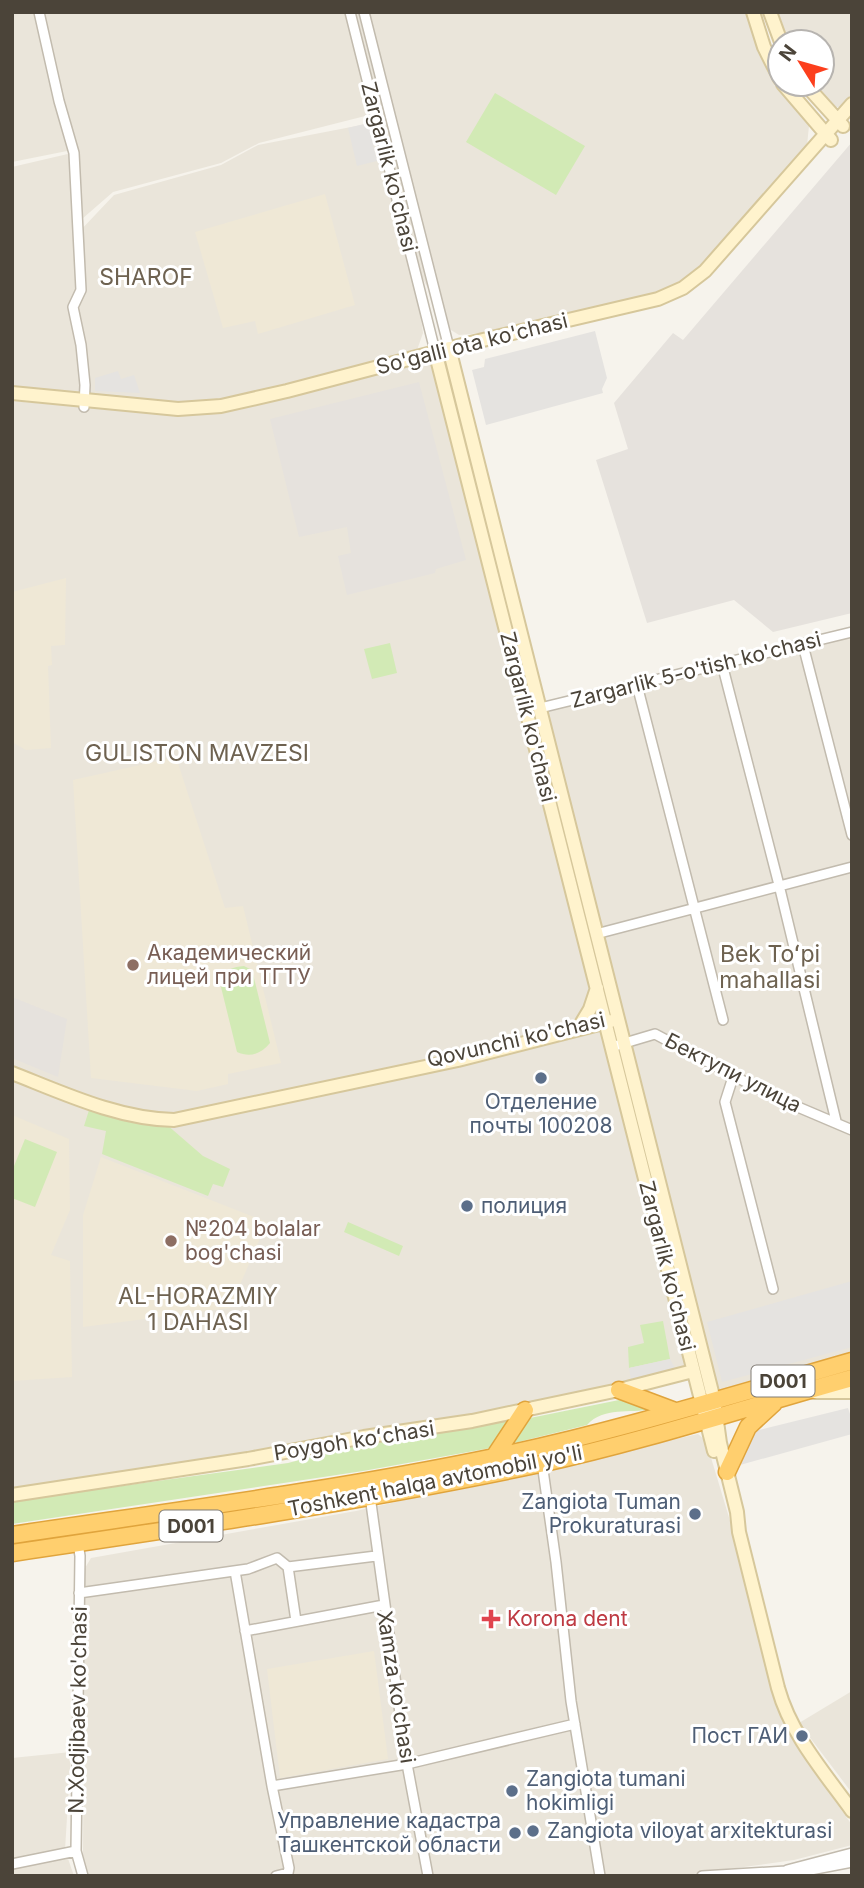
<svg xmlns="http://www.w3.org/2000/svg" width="864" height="1888" viewBox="0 0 864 1888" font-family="Inter,sans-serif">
	<rect width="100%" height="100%" fill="#f6f3ec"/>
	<path fill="#eae5da" d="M12,12H349L373,114L259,143L221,163L113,192L82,219L77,149L12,162Z
		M350,12H753L783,93L809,126L807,145L711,265L683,288L527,329L459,335L451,330L414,263L423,333L417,350L232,404L210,407L12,390V167L72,153L78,233L114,195L221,165L258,145L377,122Z
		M778,12H852V103L835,108L815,86L814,84H822V42H789Z
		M437,359L693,1371L619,1390L12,1495V401L178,415L210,414L288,397Z
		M852,632V1361L714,1400L540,708Z
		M698,1434L706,1441L799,1750L852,1825V1845L794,1860L679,1876H87L83,1855L85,1568L91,1558L356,1511Z
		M852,1691V1793L799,1723Z
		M71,1752L65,1850L74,1876H12V1758Z"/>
	<path fill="#e6e2dd" d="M852,142V613L773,632L734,600L647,623L596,460L628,449L614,403L673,333L683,340Z
		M419,382L466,560L436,569L435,573L347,595L338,556L351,553L347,527L299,537L270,419Z
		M12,997L67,1019L58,1077L12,1058Z"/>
	<path fill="#efe8d6" d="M325,194L355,305L258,334L255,321L223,328L195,232Z
		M66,578L65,645L51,646L52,665L48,666L51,748L26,750L12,742V592Z
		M176,757L225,908L243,906L281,1063L228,1074V1084L197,1091L91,1078L73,780Z
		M12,1115L69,1139L70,1210L51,1255L70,1261L72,1377L12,1381Z
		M101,1157L267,1222L230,1308L83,1327V1215Z
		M374,1651L388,1759L280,1778L267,1669Z"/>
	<path fill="#d2eab5" d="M495,93L585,146L556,195L466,142Z
		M390,643L397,673L372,679L364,649Z
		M244,966L252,970L270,1043C261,1054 250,1058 237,1052L219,979C226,969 233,967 244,966Z
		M90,1107L166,1124L203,1156L230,1169L223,1187L213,1184L208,1196L102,1154L106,1131L84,1126Z
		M25,1139L57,1152L35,1207L12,1198V1171Z
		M348,1222L403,1246L399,1256L344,1232Z
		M663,1321L670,1359L629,1368L628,1347L644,1343L640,1325Z
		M629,1398L651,1409C630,1414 604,1406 587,1425L510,1444L525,1419Z
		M510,1420L496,1447L363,1471L12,1524V1501L288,1463L349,1447L454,1431Z"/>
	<path fill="#e5e3e0" d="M368,123L377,161L357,166L348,128Z
		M595,331L607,378L602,389L603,393L486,425L472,370L484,367L485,359Z
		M118,371L121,379L134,375L140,393L95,391V378Z
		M852,1281V1347L722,1382L707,1322Z
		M670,1359L675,1368L672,1370L631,1380L629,1368Z
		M848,1408L852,1420V1434L740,1465L739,1460L751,1432Z"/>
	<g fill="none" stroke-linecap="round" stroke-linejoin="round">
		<defs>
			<path id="street" d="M39,12L59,101L74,153L81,290L73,307L81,345L85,385L84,407
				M350,12L435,351
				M364,12L449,348
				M803,645L852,835
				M722,664L779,885L836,1121
				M637,685L723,1020
				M540,708L852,632
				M596,934L852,867
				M618,1045L655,1034L772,1096L852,1130
				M734,1074L725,1102L773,1289
				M542,1463L556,1562L571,1701L600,1876
				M370,1496L407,1764L428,1876
				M78,1543L80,1556L76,1851L83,1876
				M288,1567L296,1621
				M235,1571L272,1786L289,1868L288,1873L276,1876
				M79,1593L248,1569L277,1558L288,1567L376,1556
				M245,1631L384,1605
				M272,1786L407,1764L575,1724
				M12,1864L76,1851
				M787,1870L852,1853
				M702,1876L786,1871L800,1872L852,1862"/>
			<path id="secondary" d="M753,12L764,47L780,79
				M770,12L781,42
				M783,84L831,140
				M805,84L843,126
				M449,348L714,1400L720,1443L737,1512L739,1532L778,1688C791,1735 824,1772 852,1811
				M435,351L714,1451
				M12,393L178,409L221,406L287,391L466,344L658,299L683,288L705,271L852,104
				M581,1024L590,1009L597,988
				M12,1073C63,1093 118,1119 174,1120L458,1060L611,1021
				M814,1392H852
				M12,1495L248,1459L364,1437L472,1421L619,1390L693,1371"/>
			<path id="highway" d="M619,1390L675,1411
				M494,1457L525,1410
				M727,1472L748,1427L774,1403
				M12,1535C173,1511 335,1490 494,1457C614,1432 733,1395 852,1361
				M12,1553C189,1527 365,1501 540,1464C645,1441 748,1407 852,1378"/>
		</defs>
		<use href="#street" stroke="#c2bbae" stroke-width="12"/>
		<use href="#secondary" stroke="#d6c79b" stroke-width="16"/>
		<use href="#highway" stroke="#e0a43c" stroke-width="19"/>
		<use href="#street" stroke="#fff" stroke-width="9"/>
		<use href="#secondary" stroke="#fff3cd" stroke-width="12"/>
		<use href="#highway" stroke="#ffcf6e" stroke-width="16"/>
	</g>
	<g fill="#8d6e63" stroke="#fff" stroke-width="2.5">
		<circle cx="133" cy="965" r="7"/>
		<circle cx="171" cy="1241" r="7"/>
	</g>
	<g fill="#5c6f8a" stroke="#fff" stroke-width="2.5">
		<circle cx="541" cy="1078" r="7"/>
		<circle cx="467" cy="1206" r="7"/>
		<circle cx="695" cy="1514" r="7"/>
		<circle cx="802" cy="1736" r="7"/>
		<circle cx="512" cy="1791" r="7"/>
		<circle cx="533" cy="1831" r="7"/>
		<circle cx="515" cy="1833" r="7"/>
	</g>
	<path fill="#e0444e" stroke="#fff" stroke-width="2.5" d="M487.5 1608.5h7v7h7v7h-7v7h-7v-7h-7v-7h7z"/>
	<g text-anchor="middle" stroke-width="6" stroke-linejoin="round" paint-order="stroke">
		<g fill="#fff" stroke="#817c74" stroke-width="2">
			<rect x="751.5" y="1365.5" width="63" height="31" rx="5"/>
			<rect x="159.5" y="1510.5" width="63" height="31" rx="5"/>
		</g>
		<g font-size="19" font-weight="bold" fill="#4b4439">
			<text x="783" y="1388">D001</text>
			<text x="191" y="1533">D001</text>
		</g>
		<g font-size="21" fill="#4b4439" stroke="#fff">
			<text transform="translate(389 167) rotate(76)" y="7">Zargarlik ko'chasi</text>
			<text transform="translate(472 344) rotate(-14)" y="7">So'galli ota ko'chasi</text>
			<text transform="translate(696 670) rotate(-14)" y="7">Zargarlik 5-o'tish ko'chasi</text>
			<text transform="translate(528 717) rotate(76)" y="7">Zargarlik ko'chasi</text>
			<text transform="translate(516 1040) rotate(-13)" y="7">Qovunchi ko'chasi</text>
			<text transform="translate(733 1073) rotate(27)" y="7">Бектупи улица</text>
			<text transform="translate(667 1266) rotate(76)" y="7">Zargarlik ko'chasi</text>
			<text transform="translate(354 1441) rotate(-9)" y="7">Poygoh koʻchasi</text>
			<text transform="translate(435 1481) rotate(-11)" y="7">Toshkent halqa avtomobil yo'li</text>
			<text transform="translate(396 1687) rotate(81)" y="7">Xamza ko'chasi</text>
			<text transform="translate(78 1710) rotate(-89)" y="7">N.Xodjibaev ko'chasi</text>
		</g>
		<g font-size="21" fill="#785e54" stroke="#fff" text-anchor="start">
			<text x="147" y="960">Академический<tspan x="147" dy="24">лицей при ТГТУ</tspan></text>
			<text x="185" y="1236">№204 bolalar<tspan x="185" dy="24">bog'chasi</tspan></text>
		</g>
		<g font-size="21" fill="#4e5e75" stroke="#fff" text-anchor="start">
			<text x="541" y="1109" text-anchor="middle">Отделение<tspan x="541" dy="24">почты 100208</tspan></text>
			<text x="481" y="1213">полиция</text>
			<text x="681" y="1509" text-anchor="end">Zangiota Tuman<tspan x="681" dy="24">Prokuraturasi</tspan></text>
			<text x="788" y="1743" text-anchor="end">Пост ГАИ</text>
			<text x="526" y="1786">Zangiota tumani<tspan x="526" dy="24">hokimligi</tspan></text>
			<text x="501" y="1828" text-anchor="end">Управление кадастра<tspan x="501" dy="24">Ташкентской области</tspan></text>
			<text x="547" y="1838">Zangiota viloyat arxitekturasi</text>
		</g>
		<g font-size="21" fill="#be3a42" stroke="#fff" text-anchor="start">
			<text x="507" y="1626">Korona dent</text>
		</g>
		<g font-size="23" fill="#6e6250" stroke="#fff">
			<text x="146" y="285">SHAROF</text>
			<text x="197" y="761">GULISTON MAVZESI</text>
			<text x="770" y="962">Bek Toʻpi<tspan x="770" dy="26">mahallasi</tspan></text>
			<text x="198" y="1304">AL-HORAZMIY<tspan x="198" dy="26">1 DAHASI</tspan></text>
		</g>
	</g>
	<rect width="864" height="1888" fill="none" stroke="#4b4439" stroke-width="28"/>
	<g transform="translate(801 63) rotate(307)"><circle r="33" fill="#ffffff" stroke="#b7b4b0" stroke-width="2"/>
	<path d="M0-5L12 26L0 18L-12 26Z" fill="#fc3f1d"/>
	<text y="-10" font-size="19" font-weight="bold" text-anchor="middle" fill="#4b4439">N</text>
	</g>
</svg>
